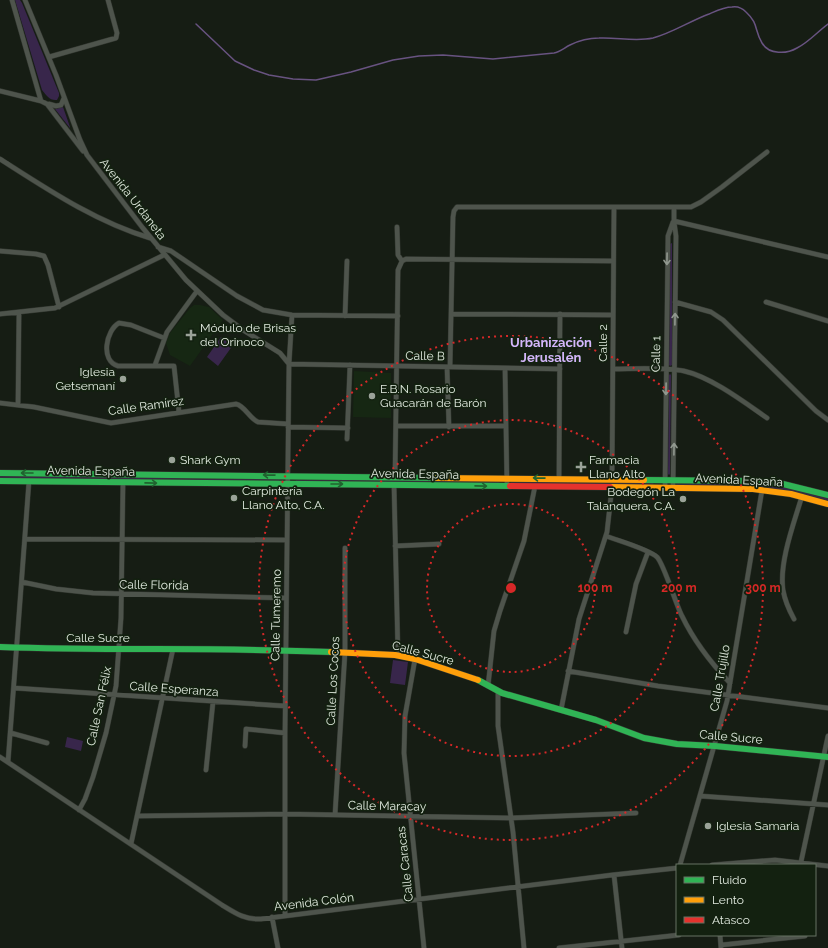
<svg xmlns="http://www.w3.org/2000/svg" width="828" height="948" viewBox="0 0 828 948" font-family="Raleway,sans-serif">
	<rect width="100%" height="100%" fill="#161d14"/>
	<path fill="#162713" d="M200,305L209,307L223,320L190,366L170,355L166,343L170,333L190,308L194,305Z
		M354,371L391,373V418L353,417Z"/>
	<path fill="#38264b" d="M15,0H20L22,3L59,93V96L57,100C50,101 46,95 42,90Z
		M63,107L70,127V128L55,109Z
		M672,243V365L670,366L669,365L670,244Z
		M221,337L233,345L218,366L207,357Z
		M670,374L671,375L670,474L669,475L668,474L669,375Z
		M0,475L279,478L280,479L279,481L0,479Z
		M295,479L500,481V482L499,483L296,481Z
		M511,481L653,483L654,484L652,485L511,483Z
		M676,482L753,483L775,485L828,498V501L814,497L677,486L676,484Z
		M393,660L408,662L405,685L390,683Z
		M67,737L83,741L81,751L65,747Z"/>
	<g fill="none" stroke-linecap="round" stroke-linejoin="round">
		<path stroke="#685381" stroke-width="1.5" d="M196,24L235,61L254,70L269,75L293,79L316,80L351,72L393,60L419,56L443,55L493,59L554,53C560,52 564,48 570,45C578,41 590,38 599,38C617,37 635,42 653,38C672,33 690,21 709,14C716,11 724,7 732,7C737,6 742,8 746,12C759,24 754,30 762,43C769,55 787,54 797,48C809,42 817,32 828,24"/>
		<defs>
			<path id="street" d="M12,0L41,101
				M25,0L56,75L80,140L87,155L142,227L186,280L223,315L243,330L280,353L289,364
				M49,57L116,38L117,33L108,0
				M0,91L41,101L47,104L83,151
				M49,104L56,106L61,105L64,98
				M0,159C47,189 96,222 150,238
				M674,221L828,257
				M397,227L398,255L402,261
				M158,247L171,251L237,296L263,310L292,315L398,316
				M0,251L36,254L44,256L48,265L59,307
				M402,261L406,259L613,261
				M675,302L711,312L723,320L816,411L828,420
				M766,302L828,321
				M0,314L55,308L164,255
				M451,314L613,315
				M345,316L347,261
				M164,338L131,325L119,323C106,330 100,361 118,366H174L179,412
				M289,364L560,369
				M155,365L167,332L197,291
				M447,367L449,427
				M450,367L453,217L454,211L457,207H691L701,202L722,187L767,152
				M505,368L507,486
				M613,369C633,369 664,367 684,371C711,377 744,402 767,418
				M0,403L34,407L111,423L236,404C245,406 249,418 258,422L288,424
				M18,405L19,313
				M396,426H506
				M288,427L348,428
				M347,439L350,365
				M395,476L398,270L402,261
				M559,478L560,314
				M612,479L614,207
				M394,485L398,655
				M665,488L668,236L673,222
				M673,488L676,236L674,221V208
				M606,536C619,541 648,549 657,557C664,564 676,605 682,616C694,641 711,663 730,683
				M25,539L287,540
				M395,546L439,544
				M22,582L56,589L93,593L286,598
				M794,619C789,610 785,601 783,590C779,562 794,523 802,496
				M626,632L636,584L648,552
				M415,659L405,716L404,753L424,948
				M568,671L658,686L828,708
				M488,686L494,631L500,611L524,541L535,486
				M14,688L285,706
				M498,691V726L513,832L524,948
				M561,710L579,619L607,532L612,487
				M11,733L47,743
				M245,746L246,729L285,733
				M0,757L222,905C235,913 245,920 261,919L612,875L677,868
				M8,762L29,481
				M206,770L213,702
				M700,796L828,805
				M79,810L85,799L93,777L106,733L116,686L121,618L123,482
				M335,815L345,652V548
				M137,816L285,814L511,818L636,813
				M131,844L173,649
				M801,862L828,736
				M680,865L727,701L762,490
				M712,865L775,860L828,866
				M614,875L622,948
				M285,915V733L289,364L292,315
				M272,917L278,948
				M720,935L721,948
				M721,945L805,936
				M559,948L679,935"/>
			<path id="fast" d="M0,473L437,478
				M644,480L753,481L783,484L828,495
				M0,481L510,486
				M0,647C110,651 221,647 331,652
				M478,680L502,693L596,720L644,738L677,744L715,746L828,757"/>
			<path id="slow" d="M437,478L644,480
				M610,487L753,489L791,494L828,504
				M331,652L395,655L415,659L478,680"/>
			<path id="jam" d="M510,486L610,487"/>
		</defs>
		<use href="#street" stroke="#333831" stroke-width="5.5"/>
		<use href="#fast" stroke="#333831" stroke-width="7"/>
		<use href="#slow" stroke="#333831" stroke-width="7"/>
		<use href="#jam" stroke="#333831" stroke-width="7"/>
		<use href="#street" stroke="#4e544c" stroke-width="4.5"/>
		<use href="#fast" stroke="#30b455" stroke-width="6"/>
		<use href="#slow" stroke="#ff9f0a" stroke-width="6"/>
		<use href="#jam" stroke="#e5322d" stroke-width="6"/>
	</g>
	<defs><path id="oneway-shaft" d="M-6 0H5M1.5-3L5.5 0L1.5 3" fill="none" stroke-width="1.6" stroke-linecap="round" stroke-linejoin="round"/></defs>
	<g stroke="#91988f">
		<use href="#oneway-shaft" transform="translate(667 259) rotate(91)"/>
		<use href="#oneway-shaft" transform="translate(675 319) rotate(-89)"/>
		<use href="#oneway-shaft" transform="translate(666 389) rotate(91)"/>
		<use href="#oneway-shaft" transform="translate(674 449) rotate(-89)"/>
	</g>
	<g stroke="#20632f">
		<use href="#oneway-shaft" transform="translate(27 473) rotate(-180)"/>
		<use href="#oneway-shaft" transform="translate(269 475) rotate(-179)"/>
		<use href="#oneway-shaft" transform="translate(539 478) rotate(-179)"/>
		<use href="#oneway-shaft" transform="translate(151 483) rotate(1)"/>
		<use href="#oneway-shaft" transform="translate(337 484)"/>
		<use href="#oneway-shaft" transform="translate(481 486) rotate(1)"/>
	</g>
	<g fill="none" stroke="#d62828" stroke-width="2" stroke-dasharray="2 4">
		<circle cx="511" cy="588" r="84"/>
		<circle cx="511" cy="588" r="168"/>
		<circle cx="511" cy="588" r="252"/>
	</g>
	<g fill="#9ba399" stroke="#132110" stroke-width="1.5">
		<path d="M189 329h4v4h4v4h-4v4h-4v-4h-4v-4h4z"/>
		<circle cx="123" cy="379" r="4"/>
		<circle cx="372" cy="396" r="4"/>
		<circle cx="172" cy="460" r="4"/>
		<path d="M579 461h4v4h4v4h-4v4h-4v-4h-4v-4h4z"/>
		<circle cx="234" cy="498" r="4"/>
		<circle cx="683" cy="499" r="4"/>
		<circle cx="708" cy="826" r="4"/>
	</g>
	<g text-anchor="middle" stroke-width="3.5" stroke-linejoin="round" paint-order="stroke">
		<g font-size="12" fill="#e2ebe0" stroke="#132110">
			<text transform="translate(133 199) rotate(52)" y="4">Avenida Urdaneta</text>
			<text transform="translate(603 343) rotate(-90)" y="4">Calle 2</text>
			<text transform="translate(656 354) rotate(-89)" y="4">Calle 1</text>
			<text transform="translate(425 356) rotate(1)" y="4">Calle B</text>
			<text transform="translate(146 406) rotate(-8)" y="4">Calle Ramírez</text>
			<text transform="translate(91 471) rotate(1)" y="4">Avenida España</text>
			<text transform="translate(415 474) rotate(1)" y="4">Avenida España</text>
			<text transform="translate(739 480) rotate(3)" y="4">Avenida España</text>
			<text transform="translate(154 585) rotate(1)" y="4">Calle Florida</text>
			<text transform="translate(276 615) rotate(-89)" y="4">Calle Tumeremo</text>
			<text x="98" y="642">Calle Sucre</text>
			<text transform="translate(423 653) rotate(15)" y="4">Calle Sucre</text>
			<text transform="translate(720 678) rotate(-80)" y="4">Calle Trujillo</text>
			<text transform="translate(333 681) rotate(-87)" y="4">Calle Los Cocos</text>
			<text transform="translate(174 689) rotate(4)" y="4">Calle Esperanza</text>
			<text transform="translate(99 706) rotate(-78)" y="4">Calle San Félix</text>
			<text transform="translate(731 737) rotate(5)" y="4">Calle Sucre</text>
			<text transform="translate(387 806) rotate(1)" y="4">Calle Maracay</text>
			<text transform="translate(405 864) rotate(-96)" y="4">Calle Caracas</text>
			<text transform="translate(314 902) rotate(-7)" y="4">Avenida Colón</text>
		</g>
		<g font-size="12" fill="#e2ebe0" stroke="#132110" text-anchor="start">
			<text x="200" y="332">Módulo de Brisas<tspan x="200" dy="14">del Orinoco</tspan></text>
			<text x="115" y="376" text-anchor="end">Iglesia<tspan x="115" dy="14">Getsemaní</tspan></text>
			<text x="380" y="393">E.B.N. Rosario<tspan x="380" dy="14">Guacarán de Barón</tspan></text>
			<text x="180" y="464">Shark Gym</text>
			<text x="589" y="464">Farmacia<tspan x="589" dy="14">Llano Alto</tspan></text>
			<text x="242" y="495">Carpintería<tspan x="242" dy="14">Llano Alto, C.A.</tspan></text>
			<text x="675" y="496" text-anchor="end">Bodegón La<tspan x="675" dy="14">Talanquera, C.A.</tspan></text>
			<text x="716" y="830">Iglesia Samaria</text>
		</g>
		<g font-size="13" font-weight="bold" fill="#d4b6fb" stroke="#132110">
			<text x="551" y="347">Urbanización<tspan x="551" dy="15">Jerusalén</tspan></text>
		</g>
	</g>
	<circle cx="511" cy="588" r="6" fill="#d62828" stroke="#132110" stroke-width="2"/>
	<g font-size="12" text-anchor="middle" font-weight="bold" fill="#d62828" stroke="#132110" stroke-width="3.5" stroke-linejoin="round" paint-order="stroke">
		<text x="595" y="592">100 m</text>
		<text x="679" y="592">200 m</text>
		<text x="763" y="592">300 m</text>
	</g>
	<rect x="676" y="864" width="140" height="72" fill="#132110" stroke="#667263"/>
	<rect x="684" y="877" width="20" height="6" fill="#30b455" stroke="#667263"/>
	<text x="712" y="884" font-size="12" fill="#e2ebe0">Fluido</text>
	<rect x="684" y="897" width="20" height="6" fill="#ff9f0a" stroke="#667263"/>
	<text x="712" y="904" font-size="12" fill="#e2ebe0">Lento</text>
	<rect x="684" y="917" width="20" height="6" fill="#e5322d" stroke="#667263"/>
	<text x="712" y="924" font-size="12" fill="#e2ebe0">Atasco</text>
</svg>
